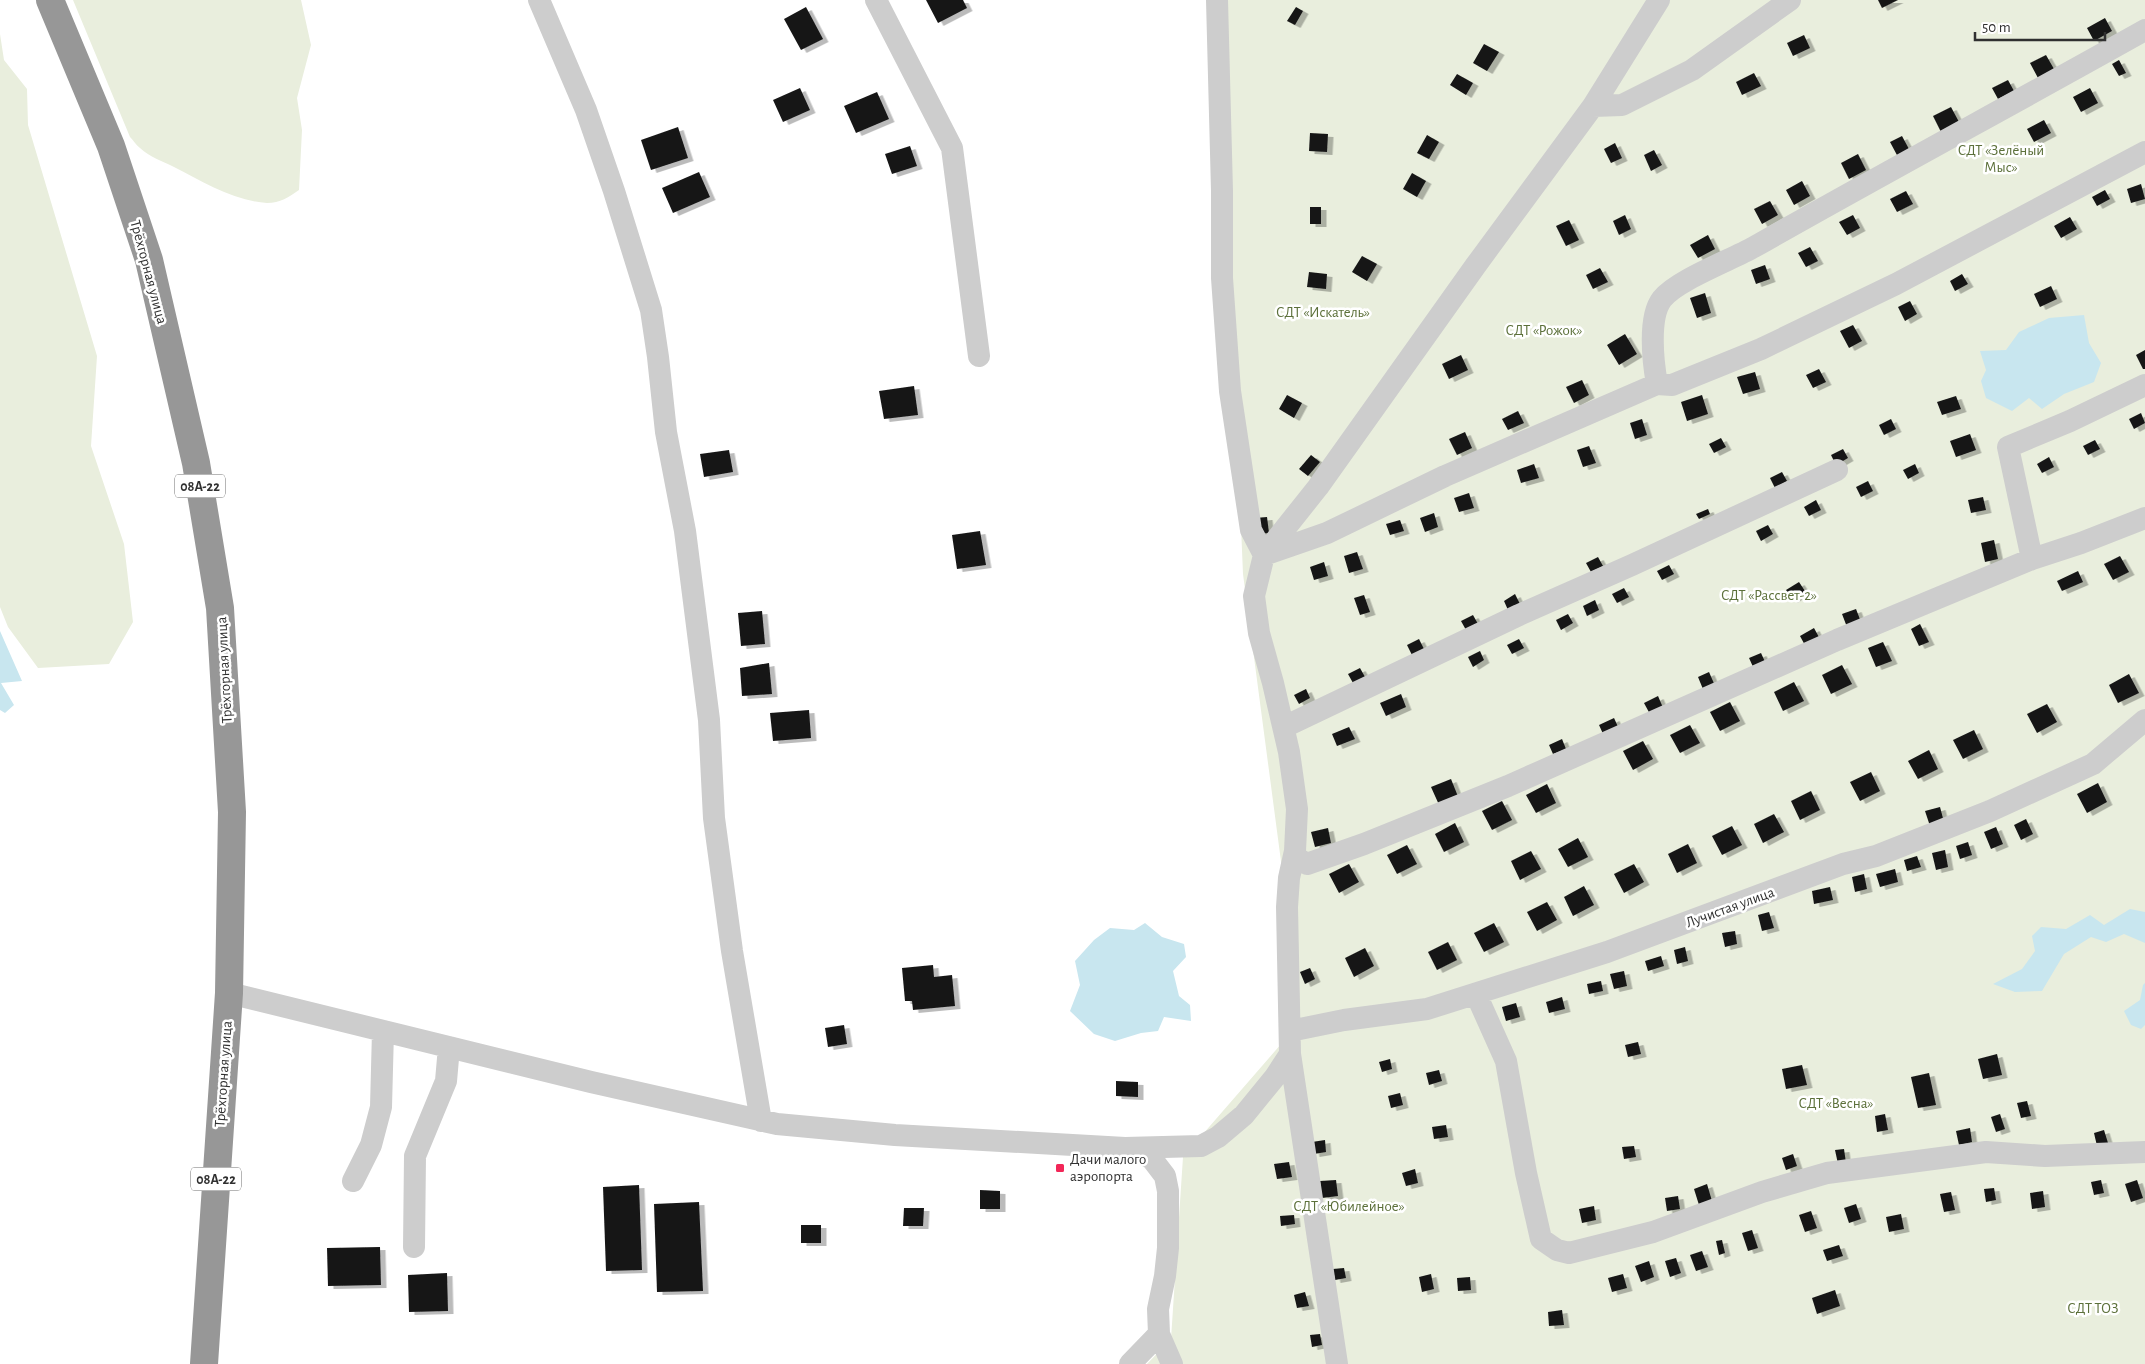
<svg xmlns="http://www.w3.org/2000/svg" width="2145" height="1364" viewBox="0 0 2145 1364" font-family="'Alegreya Sans',sans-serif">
	<defs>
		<filter id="shadow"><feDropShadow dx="5.5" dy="3" stdDeviation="0" flood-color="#0004"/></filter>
	</defs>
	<rect width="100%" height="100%" fill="#fff"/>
	<path fill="#e9eedd" d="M73,0H301L311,45L297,98L302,130L299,190C289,197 280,203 267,203C234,201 203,182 174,167C162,161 150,157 140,148C136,145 133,140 130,137Z
		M1219,0H2145V1364H1147L1171,1339L1183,1157L1289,1035L1282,869L1243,574Z
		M0,34L4,60L27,89L28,125L97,356L91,446L124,544L133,622L109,664L38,668L8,627L0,607Z"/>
	<path fill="#c8e6ef" d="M2084,315L2089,343L2101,363L2094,382L2064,394L2042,409L2029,398L2012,411L1986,398L1981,381L1986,370L1980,351L2006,350L2019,332L2049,318Z
		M0,631L22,681L1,683L14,705L5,713L0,710Z
		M2130,909L2145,912V943L2124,934L2106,942L2091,937L2064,954L2042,991L2015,992L1993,984L2022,969L2035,951L2032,936L2041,927L2066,929L2090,915L2104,925Z
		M1145,923L1162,937L1184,944L1186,957L1173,971L1179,996L1190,1005L1191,1021L1164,1017L1158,1031L1141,1033L1115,1041L1094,1034L1070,1011L1080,985L1075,961L1094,940L1110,928L1134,930Z
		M2145,983V1025L2141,1029L2131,1025L2124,1011L2140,1000L2143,985Z"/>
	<path fill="#171717" filter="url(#shadow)" d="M926,0H963L967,8L938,23Z
		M1878,0H1898L1882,8Z
		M806,7L823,39L801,50L784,19Z
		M1296,7L1303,11L1295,25L1287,21Z
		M2105,18L2112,31L2094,41L2087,28Z
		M1804,35L1810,48L1793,56L1787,43Z
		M1484,44L1499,52L1487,71L1473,63Z
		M2046,55L2054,69L2038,78L2030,63Z
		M2119,60L2126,73L2119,76L2112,64Z
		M1754,73L1761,86L1742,95L1736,82Z
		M1457,74L1473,83L1466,95L1450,85Z
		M2008,80L2014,91L1998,99L1992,88Z
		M800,88L810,110L783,122L773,100Z
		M2090,88L2098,103L2081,112L2073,97Z
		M877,92L889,119L856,133L844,106Z
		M1951,107L1959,122L1941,132L1933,116Z
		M2044,120L2051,133L2034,142L2027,129Z
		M678,127L688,158L651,170L641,140Z
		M1310,133L1328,134L1327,152L1309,151Z
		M1427,135L1439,142L1429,159L1417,153Z
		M1902,136L1910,151L1898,157L1890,142Z
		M1615,143L1622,158L1611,163L1604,149Z
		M910,146L917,166L892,174L885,154Z
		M1654,150L1662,165L1651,171L1644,155Z
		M1858,154L1866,170L1849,179L1841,163Z
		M699,172L710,197L673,213L662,188Z
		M1412,173L1426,181L1417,197L1403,189Z
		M1802,181L1810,196L1794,205L1786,190Z
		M2141,184L2145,199L2131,203L2127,189Z
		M2105,190L2110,199L2097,206L2092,197Z
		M1906,191L1913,204L1897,212L1890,199Z
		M1770,201L1778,215L1762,224L1754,209Z
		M1310,207H1321V224H1310Z
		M1625,215L1631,229L1619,235L1613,221Z
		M1853,215L1860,228L1847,235L1839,222Z
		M2070,217L2077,229L2061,238L2054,226Z
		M1569,220L1579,240L1566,246L1556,226Z
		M1708,235L1715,249L1698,258L1690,245Z
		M1810,247L1818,261L1806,267L1798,253Z
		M1362,256L1377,264L1367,281L1352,272Z
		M1765,265L1770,279L1756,284L1751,270Z
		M1600,268L1608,282L1593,289L1586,275Z
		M1309,272L1327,274L1326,289L1307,287Z
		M1962,274L1968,284L1955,291L1950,281Z
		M2051,286L2057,299L2040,307L2034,294Z
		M1705,293L1711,313L1697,318L1690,298Z
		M1910,301L1917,314L1905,321L1898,307Z
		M1853,325L1862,341L1849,348L1840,331Z
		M1625,334L1637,354L1619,365L1607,345Z
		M2145,350V369H2143L2136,355Z
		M1461,355L1468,370L1449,379L1442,364Z
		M1819,369L1826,382L1813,388L1806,375Z
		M1755,372L1760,389L1743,394L1737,377Z
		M1582,380L1589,395L1574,403L1566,387Z
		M914,386L918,415L884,419L879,391Z
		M1287,395L1302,403L1294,418L1279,409Z
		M1702,395L1708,414L1687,421L1681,402Z
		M1956,396L1961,409L1942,415L1937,402Z
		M1518,411L1524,423L1508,430L1502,419Z
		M2141,413L2145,423L2134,429L2129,419Z
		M1642,419L1647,435L1635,439L1630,423Z
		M1891,419L1896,429L1884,435L1879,425Z
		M1465,432L1472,448L1457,455L1449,439Z
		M1970,434L1976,450L1956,457L1950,441Z
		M1721,438L1726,447L1714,453L1709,444Z
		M2095,440L2100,449L2088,455L2083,446Z
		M1589,446L1596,463L1583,467L1577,450Z
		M1843,449L1848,458L1836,465L1831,455Z
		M729,450L733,472L704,477L700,454Z
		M1311,455L1320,462L1308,476L1299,469Z
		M2049,457L2054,467L2042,473L2037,464Z
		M1534,464L1539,478L1521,483L1517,470Z
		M1915,464L1919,473L1908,479L1903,470Z
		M1782,472L1787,481L1775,488L1770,478Z
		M1868,481L1873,491L1861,497L1856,487Z
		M1469,493L1474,508L1459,512L1454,498Z
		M1983,497L1986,510L1971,513L1968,500Z
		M1816,500L1821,510L1809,516L1804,507Z
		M1708,509L1710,514L1699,519L1696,514Z
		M1434,513L1438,527L1425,532L1420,518Z
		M1267,517L1269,533L1257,534L1255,518Z
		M1400,520L1404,531L1390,535L1386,524Z
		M1768,525L1773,534L1761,541L1756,531Z
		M980,531L986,565L957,569L952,535Z
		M1994,540L1998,559L1985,562L1981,543Z
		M1357,552L1363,569L1349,573L1344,556Z
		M2120,556L2129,572L2113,580L2104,564Z
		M1598,557L1603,566L1591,572L1586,563Z
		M1324,562L1328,576L1314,580L1310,567Z
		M1669,565L1674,574L1662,580L1657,571Z
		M2078,571L2083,582L2062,591L2057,581Z
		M1799,582L1805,591L1792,600L1786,590Z
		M1624,588L1629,597L1617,603L1612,594Z
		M1515,594L1520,604L1508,610L1504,601Z
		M1364,595L1370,612L1360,615L1354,598Z
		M1595,600L1599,610L1587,616L1583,606Z
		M1856,609L1861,622L1847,627L1842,614Z
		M762,611L765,644L741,646L738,613Z
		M1568,614L1573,623L1561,630L1556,620Z
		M1473,615L1478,624L1466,630L1461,621Z
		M1920,624L1929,642L1919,646L1911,629Z
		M1814,628L1821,641L1807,649L1800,636Z
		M1419,639L1424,649L1412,655L1407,645Z
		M1519,639L1524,648L1512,654L1507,645Z
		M1883,642L1892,661L1876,667L1868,648Z
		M1480,651L1484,660L1473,667L1468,657Z
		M1761,653L1766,664L1754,669L1749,658Z
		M769,663L772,694L742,696L740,668Z
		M1842,665L1852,684L1831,694L1822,675Z
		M1360,668L1365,677L1353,683L1348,674Z
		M1709,672L1716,688L1705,694L1698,677Z
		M2129,674L2139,693L2118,703L2109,685Z
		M1794,682L1804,701L1783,711L1774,692Z
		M1306,689L1310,698L1299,704L1294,695Z
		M1401,694L1406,707L1386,716L1380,703Z
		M1658,696L1664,710L1651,716L1644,703Z
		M1730,702L1740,721L1720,731L1710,712Z
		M2047,704L2057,722L2037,733L2027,714Z
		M809,710L811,738L773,741L770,713Z
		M1614,718L1619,729L1604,736L1599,725Z
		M1690,725L1700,743L1680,753L1670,735Z
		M1349,727L1355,739L1337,746L1332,734Z
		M1974,730L1983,749L1963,759L1953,740Z
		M1562,739L1566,749L1553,754L1549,745Z
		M1643,741L1653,759L1633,770L1623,751Z
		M1929,750L1938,769L1918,779L1908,761Z
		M1871,772L1880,791L1860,801L1850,782Z
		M1451,779L1459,799L1440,807L1431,787Z
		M2098,783L2107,802L2087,813L2077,794Z
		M1547,784L1556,803L1536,813L1526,795Z
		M1811,791L1820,810L1800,820L1791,801Z
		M1502,801L1512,820L1492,830L1482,811Z
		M1940,807L1944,822L1930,826L1925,811Z
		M1774,814L1784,832L1763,843L1754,824Z
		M2026,819L2033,834L2021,840L2014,825Z
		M1455,823L1464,842L1444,852L1435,834Z
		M1732,826L1742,845L1722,855L1712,836Z
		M1996,827L2003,844L1991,849L1984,832Z
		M1328,828L1331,843L1315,847L1311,832Z
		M1578,838L1588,857L1568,867L1558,849Z
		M1968,842L1972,855L1960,859L1956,846Z
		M1688,844L1697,863L1677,873L1668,854Z
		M1407,845L1417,864L1397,874L1387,855Z
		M1945,850L1948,867L1936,870L1932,853Z
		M1531,851L1541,869L1520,880L1511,861Z
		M1917,856L1921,867L1907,871L1904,860Z
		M1349,864L1359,882L1339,893L1329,874Z
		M1634,864L1644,882L1624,893L1614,874Z
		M1895,869L1898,882L1880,887L1876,874Z
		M1864,874L1867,889L1855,892L1852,877Z
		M1584,886L1594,905L1573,916L1564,897Z
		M1830,887L1833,900L1814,904L1812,891Z
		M1547,902L1557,920L1537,931L1527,912Z
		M1769,912L1774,928L1762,931L1758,915Z
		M1494,923L1504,942L1484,952L1474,933Z
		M1735,931L1737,944L1725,947L1722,933Z
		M1448,942L1457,960L1437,970L1428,952Z
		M1685,947L1688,961L1677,964L1674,950Z
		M1365,948L1374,966L1354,977L1345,958Z
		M1661,956L1664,966L1648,971L1645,961Z
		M933,965L934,977L952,975L955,1006L913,1010L912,1001H905L902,968Z
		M1310,968L1315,979L1305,984L1300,972Z
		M1624,971L1627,986L1614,989L1610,974Z
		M1601,981L1603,991L1589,994L1587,984Z
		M1562,997L1565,1009L1549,1013L1546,1002Z
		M1516,1003L1520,1017L1506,1021L1502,1007Z
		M844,1025L847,1044L828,1047L825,1028Z
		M1638,1042L1641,1054L1628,1057L1625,1045Z
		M1997,1054L2002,1075L1983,1079L1978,1059Z
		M1390,1059L1392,1069L1382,1072L1379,1062Z
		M1802,1065L1807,1085L1786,1089L1782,1069Z
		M1439,1070L1442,1081L1429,1085L1426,1073Z
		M1929,1073L1936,1105L1918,1108L1911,1077Z
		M1116,1081L1138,1082V1097L1116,1096Z
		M1400,1093L1403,1105L1391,1108L1388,1096Z
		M2027,1101L2031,1116L2021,1118L2017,1103Z
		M1885,1114L1888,1130L1877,1132L1875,1116Z
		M2000,1114L2005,1129L1996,1132L1991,1117Z
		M1446,1125L1448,1137L1434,1139L1432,1127Z
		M1970,1128L1972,1142L1959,1145L1956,1131Z
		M2104,1130L2108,1143L2097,1146L2094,1133Z
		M1325,1140L1326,1152L1314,1154L1312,1142Z
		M1634,1146L1636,1157L1624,1159L1622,1147Z
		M1844,1149L1846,1163L1838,1164L1835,1150Z
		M1793,1154L1797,1166L1786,1170L1782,1158Z
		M1289,1162L1292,1177L1277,1179L1274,1164Z
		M1415,1169L1418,1183L1406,1186L1402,1173Z
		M1336,1180L1338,1196L1322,1198L1320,1181Z
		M2101,1180L2104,1193L2094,1195L2091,1182Z
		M2137,1180L2143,1198L2131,1202L2125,1184Z
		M1707,1184L1712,1201L1699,1205L1694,1189Z
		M639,1185L642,1270L606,1271L603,1187Z
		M1994,1188L1996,1200L1986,1202L1984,1189Z
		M980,1190L1000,1191V1209H980Z
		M2043,1191L2045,1207L2032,1209L2030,1193Z
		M1951,1192L1955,1210L1944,1212L1940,1194Z
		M1678,1196L1680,1209L1667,1211L1665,1198Z
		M699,1202L703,1291L657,1292L654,1204Z
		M1856,1204L1861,1219L1849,1223L1844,1208Z
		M1594,1206L1596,1220L1582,1223L1579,1209Z
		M904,1208H924L923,1226H903Z
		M1811,1211L1817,1228L1805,1232L1799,1215Z
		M1901,1214L1904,1229L1889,1232L1886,1217Z
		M1294,1215L1295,1224L1281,1226L1280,1216Z
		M801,1225H821V1243H801Z
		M1752,1230L1758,1248L1748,1251L1742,1233Z
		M1722,1240L1725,1253L1719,1255L1716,1241Z
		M1839,1245L1843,1256L1827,1261L1823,1250Z
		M380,1247L381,1285L328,1286L327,1248Z
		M1702,1251L1708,1267L1696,1271L1690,1255Z
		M1676,1258L1681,1273L1670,1277L1665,1261Z
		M1649,1261L1654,1277L1641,1282L1635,1266Z
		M1344,1268L1346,1278L1335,1280L1333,1269Z
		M447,1273L448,1311L409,1312L408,1275Z
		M1431,1274L1434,1289L1422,1292L1419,1277Z
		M1623,1274L1627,1288L1612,1292L1608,1278Z
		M1470,1277L1471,1290L1458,1291L1457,1278Z
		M1835,1290L1840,1306L1817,1314L1812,1298Z
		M1305,1292L1309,1306L1297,1308L1294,1295Z
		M1562,1310L1564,1325L1549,1326L1548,1312Z
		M1320,1334L1322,1345L1312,1347L1310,1335Z"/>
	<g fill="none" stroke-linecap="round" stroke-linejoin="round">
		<path stroke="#cdcdcd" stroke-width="22" d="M539,0L586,110L614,191L651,310L658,357L666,432L685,531L709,720L714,818L732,951L761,1121
			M876,0L952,148L979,356
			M1217,0L1222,191V278L1230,391L1251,530L1264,555
			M1593,106L1659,0
			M1657,384C1653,362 1648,317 1662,299C1677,280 1731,260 1754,247C1884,173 2015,103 2145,30
			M1264,555L1327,533L1445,476L1657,384L1672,385L1761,349L1896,284L2145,152
			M2032,559L2008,447L2070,421L2145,385
			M1284,727L1519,615L1632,565L1837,470
			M1294,856L1307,864L1364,844L1508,786L1837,640L2032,559L2081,543L2145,518
			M229,993L591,1082L777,1124L895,1135L1125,1148L1201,1146L1218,1137L1244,1115L1275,1077L1290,1054L1287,907L1289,878L1295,851L1297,809L1289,752L1273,683L1259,633L1254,596L1264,555L1318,487L1476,265L1593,106L1622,105L1692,70L1790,0
			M1476,994L1506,1061L1526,1173L1541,1239L1557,1250L1569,1253L1653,1232L1762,1192L1827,1173L1986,1152L2045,1156L2145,1152
			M1290,1031L1344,1020L1427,1009L1607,952L1843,864L1876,856L1990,811L2093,764L2145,720
			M1290,1054L1337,1364
			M353,1181L371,1145L381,1107L383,1031
			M414,1247L415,1156L446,1081L449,1047
			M1159,1334L1172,1364
			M1130,1364L1159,1334L1158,1309L1165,1276L1168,1248V1191L1165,1176L1152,1159L1134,1148"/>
		<path stroke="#979797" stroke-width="28" d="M50,0L111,146L149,260L196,463L220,608L232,812L229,993L204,1364"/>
	</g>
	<rect fill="#f22758" stroke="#fff" stroke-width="2" x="1055" y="1163" width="10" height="10" rx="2.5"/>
	<g text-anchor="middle" stroke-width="5" stroke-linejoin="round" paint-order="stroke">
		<g fill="#fff" stroke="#6e6e6e" stroke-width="1">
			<rect x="175" y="474.5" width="50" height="23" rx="4"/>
			<rect x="191" y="1167.5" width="50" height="23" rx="4"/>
		</g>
		<g font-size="14" font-weight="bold" fill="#303030">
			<text x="200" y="491">08А-22</text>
			<text x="216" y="1184">08А-22</text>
		</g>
		<g font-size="15" fill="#5c703a" stroke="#fff">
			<text x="2001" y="155">СДТ «Зелёный<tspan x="2001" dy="17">Мыс»</tspan></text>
			<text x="1323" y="317">СДТ «Искатель»</text>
			<text x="1544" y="335">СДТ «Рожок»</text>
			<text x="1769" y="600">СДТ «Рассвет-2»</text>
			<text x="1836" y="1108">СДТ «Весна»</text>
			<text x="1349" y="1211">СДТ «Юбилейное»</text>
			<text x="2093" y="1313">СДТ ТОЗ</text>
		</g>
		<g font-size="15" fill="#303030" stroke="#fff">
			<text transform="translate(149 272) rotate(75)" y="5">Трёхгорная улица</text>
			<text transform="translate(224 670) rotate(-93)" y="5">Трёхгорная улица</text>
			<text transform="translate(1730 907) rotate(-20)" y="5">Лучистая улица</text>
			<text transform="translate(223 1074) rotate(-86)" y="5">Трёхгорная улица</text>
		</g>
		<g font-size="15" fill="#303030" stroke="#fff" text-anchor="start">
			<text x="1070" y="1164">Дачи малого<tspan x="1070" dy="17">аэропорта</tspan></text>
		</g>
	</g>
	<path d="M1975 32v8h130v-8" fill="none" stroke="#303030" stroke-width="2.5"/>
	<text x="1982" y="32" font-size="15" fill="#303030" stroke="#ffffff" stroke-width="4" paint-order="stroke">50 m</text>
</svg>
